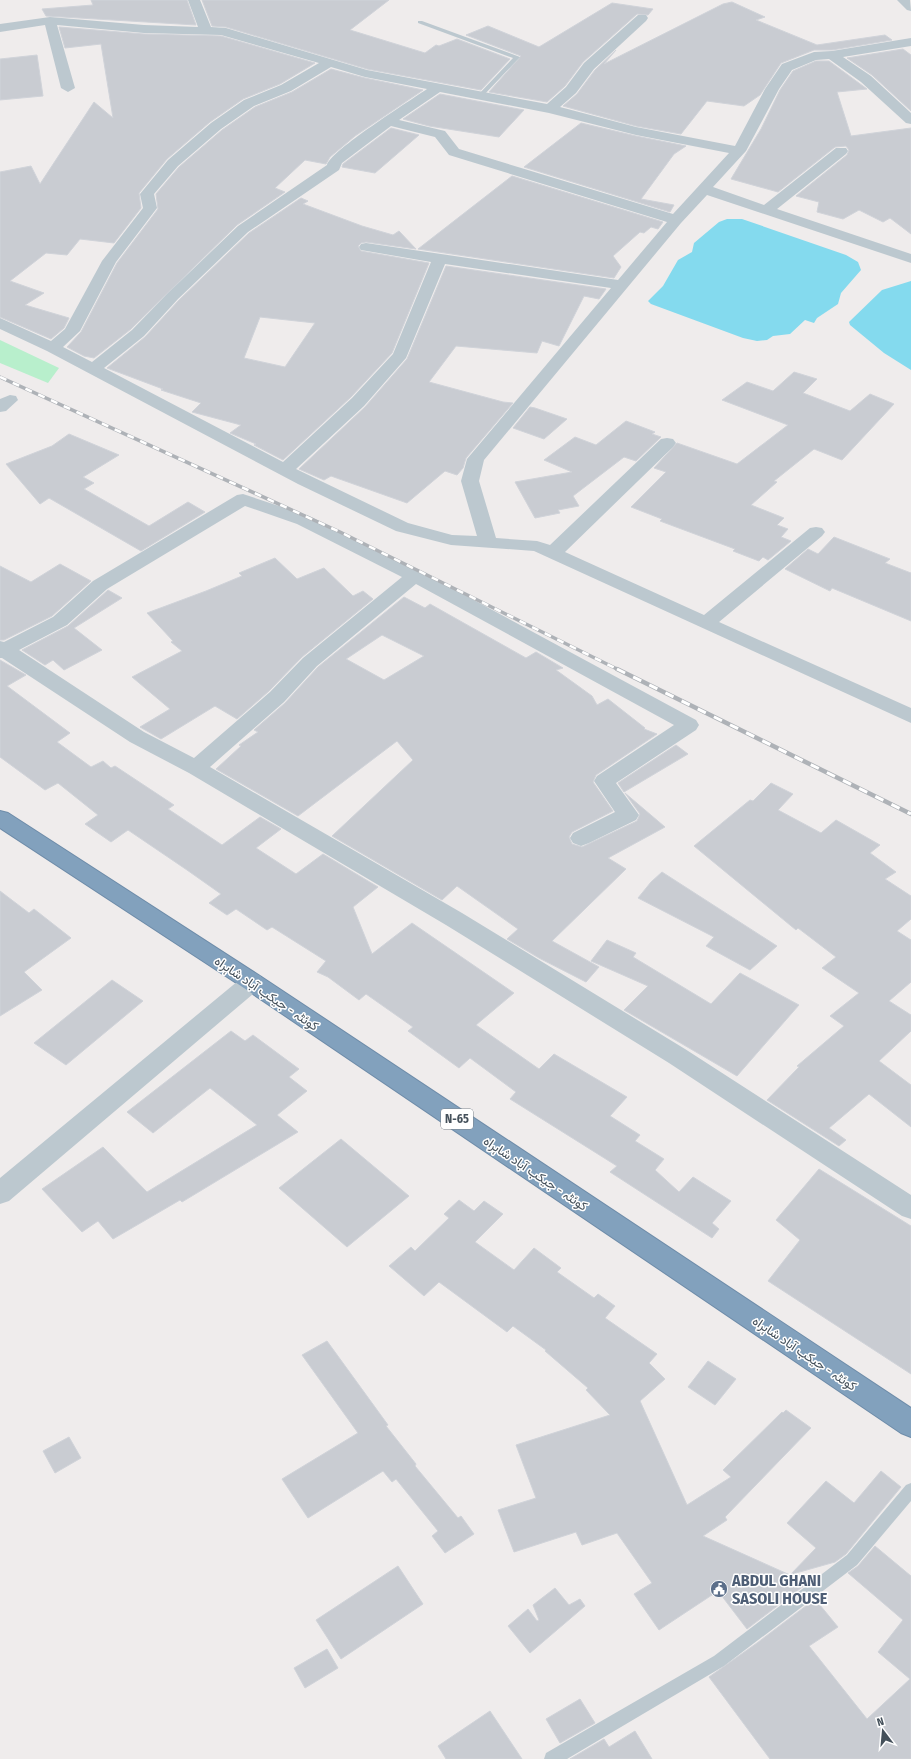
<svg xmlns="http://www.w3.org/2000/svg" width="911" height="1759" viewBox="0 0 911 1759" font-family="'Fira Sans Condensed',Vazirmatn,sans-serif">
	<rect width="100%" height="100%" fill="#efecec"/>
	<path fill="#b8efcc" d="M0,340L59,368L48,383L0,363Z"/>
	<path fill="#84daee" d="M727,219H742L846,255L858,262L861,270L841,293L838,304L817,318L814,323L805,320L790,334L773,336L767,340L757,341L743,338L651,304L648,301L663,286L678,260L692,252L694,243L719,222Z
		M911,281V370L884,353L850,325L849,322L882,290Z"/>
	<path fill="#c9ccd2" stroke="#d0d3d9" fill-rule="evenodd" d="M91,0H187L196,25L46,16L42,9L93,5Z
		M202,0H389L350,30L425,53L436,45L439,46L457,39L510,59L481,90L367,69L226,27L212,26Z
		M732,2L765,17L756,20L817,45L885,35L892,40L832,50H814L781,63L760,95L744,106L707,101L681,134L636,126L563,106L577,94L595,70L616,50L604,64L723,4Z
		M612,3L653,9L648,15L637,14L583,62L565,86L547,102L489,92L521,56L466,35L488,26L539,47Z
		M59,27L144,34L221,36L315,63L280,84L243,99L210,122L167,159L139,193L141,208L114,243L80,239L67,255L46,253L10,281L44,293L25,305L69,318L64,328L51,339L0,317V172L31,166L40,184L94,102L113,118L101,44L65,48Z
		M903,49L911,55V111L872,75L847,58Z
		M37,55L43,96L0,100V59Z
		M816,61H829L867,89L837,92L851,136L911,128V234L890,218L883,222L859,210L843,219L817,212L819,202L796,196L847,155L849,150L846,146L835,147L778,192L731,179L761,129L780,90L793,71Z
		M331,69L365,78L423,90L355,136L330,157L326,164L305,160L275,188L285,192L237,225L131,329L94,358L84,356L67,347L81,332L117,263L158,209L156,194L179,167L222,130L255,107L292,92Z
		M440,94L524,110L499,137L429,126L403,119Z
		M581,123L636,136L686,146L674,154L641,199L674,205L670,212L524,167Z
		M391,128L419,135L375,173L342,167L343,164Z
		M512,176L663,222L658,229L651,227L644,233L640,232L613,256L621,267L614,278L418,249Z
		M301,198L308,201L303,204L362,226L393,235L399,231L416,249L366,242L361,243L358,246L361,251L429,263L392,353L351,397L283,460L254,445L256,444L230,433L241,425L192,412L201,403L161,390L163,389L107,368L145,337L179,300L249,233ZM260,317L315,323L285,367L244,358Z
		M446,266L606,289L599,299L584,296L559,346L542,341L537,353L456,346L429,382L503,402L513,403L466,458L463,468L457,475L445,471L407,503L331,476L324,480L299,469L365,407L407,359Z
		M794,372L817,379L803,393L850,411L870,394L894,404L842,460L814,449L774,481L777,482L751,505L784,518L777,525L788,529L781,537L791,541L768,560L763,557L759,561L733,551L735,549L660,521L662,519L631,507L666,472L654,468L677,443L737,464L788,425L722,400L747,382L773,391Z
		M530,407L535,408L567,419L544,439L513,428Z
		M626,421L655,432L652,434L661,437L636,461L624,457L573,496L579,506L558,510L560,513L535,518L515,482L572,472L544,460L575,437L596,445Z
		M69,434L119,455L83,477L94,483L84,489L149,526L188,502L205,512L141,551L49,498L40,504L6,464L52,446Z
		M834,537L890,559L885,563L911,573V621L832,588L830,591L785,569L808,549L818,554Z
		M275,558L297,579L324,568L353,596L363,591L373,599L302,657L269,691L237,719L215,706L161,739L140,727L170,709L132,677L182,651L171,642L173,641L147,613L206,591L242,576L239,573Z
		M60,564L91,581L52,616L4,640H0V566L31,582Z
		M108,590L122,598L74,628L102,650L64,670L53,660L45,665L22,650L68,626Z
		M404,597L425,608L430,604L526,658L536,652L563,668L556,670L592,696L597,705L608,699L645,728L644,729L657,734L596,775L593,782L613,811L572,832L569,837L572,844L582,847L637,821L640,814L625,793L665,827L608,858L626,869L552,941L599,967L586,982L539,958L507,939L518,929L457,886L442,900L332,836L413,760L397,741L298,816L216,769L241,746L239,745L258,732L254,730L285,703L318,667ZM382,635L424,656L384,680L346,659Z
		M0,660L26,675L7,686L70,733L57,742L91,767L103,761L111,768L115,766L174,805L168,809L222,845L260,817L281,829L256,848L296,874L323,854L378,887L353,907L372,954L412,923L514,993L476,1025L539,1069L554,1054L627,1097L610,1116L640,1135L635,1141L664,1159L655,1170L679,1192L693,1177L731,1201L712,1223L719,1229L712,1238L610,1172L617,1166L510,1099L516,1092L470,1058L459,1068L408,1031L413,1027L366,994L359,1000L328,977L317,972L326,961L272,927L267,930L236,909L227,915L209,903L221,894L187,870L128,830L111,842L85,824L98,815L58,783L45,790L0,757Z
		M676,745L688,754L624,792L618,783Z
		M771,783L793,794L778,810L821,833L836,820L880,845L870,853L896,872L885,879L911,896V919L897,931L911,940V982L889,1001L911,1015V1031L879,1061L911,1085V1127L869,1094L829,1128L846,1140L839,1146L767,1100L799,1067L797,1066L844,1026L830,1016L859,993L822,968L836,957L798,928L796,930L694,846L750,800L753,801Z
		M662,872L777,946L750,970L706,946L714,937L638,898L651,882Z
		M0,891L29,913L34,909L71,938L24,972L42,990L0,1016Z
		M607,940L636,953L633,957L711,1004L740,973L799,1005L737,1076L624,1010L648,986L591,961Z
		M112,980L143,1001L66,1065L34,1043Z
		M231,1031L245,1041L253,1035L299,1069L289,1077L307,1091L277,1115L298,1132L182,1202L180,1200L113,1239L98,1221L82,1232L42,1189L103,1147L147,1192L257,1125L210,1088L153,1133L127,1112Z
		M341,1139L409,1196L347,1247L279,1188Z
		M819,1169L911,1226V1374L768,1281L800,1240L776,1220Z
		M459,1200L474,1211L484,1201L503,1214L475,1242L514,1270L534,1248L561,1268L557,1272L594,1298L598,1294L615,1306L605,1318L657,1354L649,1363L665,1379L640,1401L687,1505L731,1477L723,1470L782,1412L783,1413L786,1410L811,1428L725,1517L727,1520L703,1536L790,1575L816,1548L787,1523L826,1481L854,1503L881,1471L901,1487L846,1554L835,1562L796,1573L805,1585L747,1629L718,1591L659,1630L634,1594L652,1583L617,1533L582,1545L576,1532L514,1552L498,1510L536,1498L516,1445L610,1415L586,1390L588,1388L545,1351L546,1350L513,1326L507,1332L439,1282L424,1296L389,1266L411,1247L415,1251L449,1218L444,1214Z
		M327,1341L388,1425L386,1426L416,1464L415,1466L458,1518L461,1516L474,1534L445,1553L432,1536L438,1531L396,1479L392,1482L383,1471L308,1518L282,1479L358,1433L302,1355Z
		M708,1361L736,1379L715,1405L688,1387Z
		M69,1437L81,1458L55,1473L43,1451Z
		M875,1546L911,1576V1759H770L709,1677L757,1643L815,1599L838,1627L809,1646L867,1719L910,1679L878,1652L903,1620L848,1573L858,1566Z
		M398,1566L423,1604L341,1659L316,1620Z
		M555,1588L569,1605L580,1599L585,1606L530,1653L508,1626L528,1609L537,1621L539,1620L533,1605Z
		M327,1649L338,1668L305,1688L294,1668Z
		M580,1699L595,1723L560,1743L546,1719Z
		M490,1711L522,1759H446L438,1746Z
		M635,1731L652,1759H570L604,1739L609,1747Z"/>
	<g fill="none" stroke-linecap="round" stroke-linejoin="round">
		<defs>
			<path id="highway" d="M0,811L8,813L260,976L911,1408V1437L901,1433L244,988L0,828Z"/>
		</defs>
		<use href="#highway" stroke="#6e8ca9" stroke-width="2"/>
		<path fill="#bcc8cf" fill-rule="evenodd" d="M418,21H422L520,57L483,96H479V94L513,58L418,23Z
			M911,1483V1501L857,1565L724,1666L567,1759H544L546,1753L714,1656L847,1555L906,1485Z"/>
		<path fill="#bcc8cf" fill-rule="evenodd" d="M188,0H200L211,27L226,28L367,70L547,104L566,87L584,63L638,15H646L648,18L646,21L594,69L576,93L560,107L636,127L735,146L765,89L782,64L814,52L832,51L911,38V46L843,57L871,76L911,113V124L906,123L861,82L829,59L816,60L792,70L779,89L746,151L713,187L764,205L836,148H846L848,151L846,154L777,209L911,254V263L707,195L681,223L484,460L479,481L496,538L537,541L550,545L661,439L667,438L673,439L676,443L673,447L565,552L704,615L810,528L816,527L822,528L825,532L822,536L719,622L911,708V723L534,551L451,545L396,531L298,484L47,351L0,329V318L51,341L65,329L102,261L143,208L140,194L168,160L211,123L244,100L281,85L319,63L221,35L144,33L57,25L75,88L68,92L61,88L45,25L0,32V24L50,17L144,25L198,27ZM331,67L365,77L427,89C411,100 330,151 327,165L238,226L168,293L132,330L92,362L63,347L80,331L116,262L157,208L154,194L178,166L221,129L254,106L291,91ZM440,92L549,113L636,135L729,153L673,214L459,149L445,131L399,120ZM391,126L435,137L449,155L667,222L618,280L366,243L361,244L359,247L361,250L431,262L393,354L352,398L283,462L104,368L144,336L178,299L248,232L339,170L342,163ZM445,264L611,288L467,459L461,481L477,536L452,535L408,523L296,469L364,406L406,358Z
			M897,0H910L911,11L907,10Z
			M10,395L16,396L18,400L6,411L0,412V399Z
			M243,494L309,516L422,572L696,720L699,725L696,730L616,783L639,815L636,820L589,843L581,846L573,843L570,838L573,833L615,812L594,781L597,776L674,725L416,584L317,666L284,702L210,767L462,913L685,1049L911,1195V1219L902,1216L669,1063L446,925L189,773L130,742L2,658H0V641L4,642L53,617L93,581L237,495ZM245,506L297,524L402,577L303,658L270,692L194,758L144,732L19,650L67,625L107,589Z
			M252,973L260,976L264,982L260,988L9,1201L0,1204V1178L244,976Z"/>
		<use href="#highway" fill="#82a1bd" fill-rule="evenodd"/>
		<defs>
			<path id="rail-far1" d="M0,377L340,532L619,670"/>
			<path id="rail" d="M617,669L911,814"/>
		</defs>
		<use href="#rail-far1" stroke="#aeb2b7" stroke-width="3.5"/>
		<use href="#rail" stroke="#aeb2b7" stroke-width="4.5"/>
		<use href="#rail-far1" stroke="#fff" stroke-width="2.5" stroke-dasharray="7" stroke-linecap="butt"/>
		<use href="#rail" stroke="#fff" stroke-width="3" stroke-dasharray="9" stroke-linecap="butt"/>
	</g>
	<defs>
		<symbol id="civic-disc" viewBox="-11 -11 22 22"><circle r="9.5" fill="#5c6f8a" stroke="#fff"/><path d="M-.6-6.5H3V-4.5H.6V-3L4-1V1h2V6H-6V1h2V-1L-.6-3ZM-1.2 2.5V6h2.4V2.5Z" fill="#fff"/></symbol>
	</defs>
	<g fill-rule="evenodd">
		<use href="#civic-disc" x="709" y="1579" width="20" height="20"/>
	</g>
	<g text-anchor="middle" stroke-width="3" stroke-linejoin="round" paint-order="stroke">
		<rect fill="#fff" stroke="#7c848c" stroke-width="1" x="441" y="1109" width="32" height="20" rx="3"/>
		<g font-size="12" font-weight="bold" fill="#44505a">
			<text x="457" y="1123">N-65</text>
		</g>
		<g font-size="13" fill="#44505a" stroke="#fff">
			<text transform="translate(267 993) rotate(34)" y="5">کوئٹہ - جیکب آباد شاہراہ</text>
			<text transform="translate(536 1173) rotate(34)" y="5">کوئٹہ - جیکب آباد شاہراہ</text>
			<text transform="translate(805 1353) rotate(34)" y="5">کوئٹہ - جیکب آباد شاہراہ</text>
		</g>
		<g font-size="16" font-weight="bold" fill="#4e5e75" stroke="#fff" text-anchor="start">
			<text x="732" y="1586">ABDUL GHANI<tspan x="732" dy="18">SASOLI HOUSE</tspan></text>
		</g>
	</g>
	<g transform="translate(883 1731) rotate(344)" stroke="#ffffff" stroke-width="3" paint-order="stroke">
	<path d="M0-3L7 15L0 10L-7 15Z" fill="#44505a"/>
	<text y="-6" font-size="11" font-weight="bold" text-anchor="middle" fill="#44505a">N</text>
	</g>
</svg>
